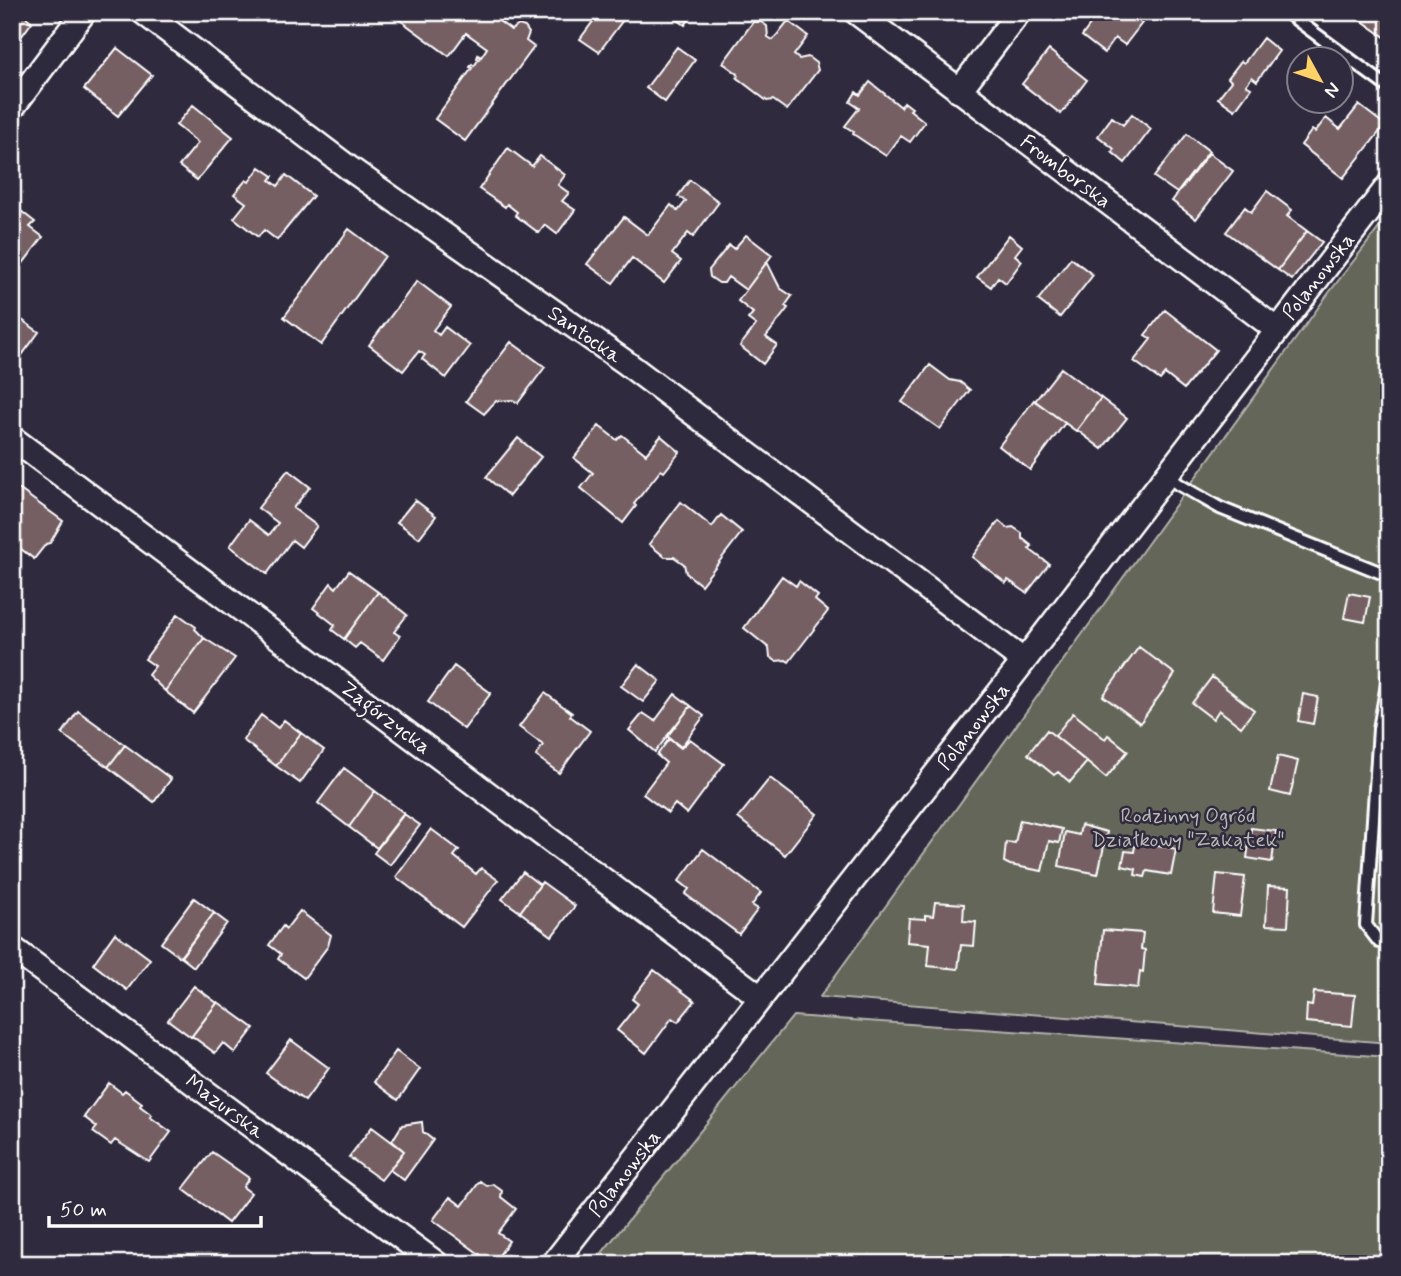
<svg xmlns="http://www.w3.org/2000/svg" width="1401" height="1276" viewBox="0 0 1401 1276" font-family="Mynerve,sans-serif">
	<rect width="100%" height="100%" fill="#2f2a3d"/>
	<filter id="ink" filterUnits="userSpaceOnUse"><feTurbulence type="fractalNoise" baseFrequency=".0143" numOctaves="2"/><feDisplacementMap in="SourceGraphic" scale="14" xChannelSelector="R" yChannelSelector="G"/><feConvolveMatrix kernelMatrix="1 2 1 2 8 2 1 2 1" color-interpolation-filters="sRGB"/></filter>
	<g filter="url(#ink)">
		<path fill="#646658" stroke="#b2b2ac" stroke-width="2" d="M1389,215V1043L820,997L1328,294Z
			M793,1016L1389,1057V1264H593Z"/>
		<path fill="#745e63" stroke="#fff" stroke-width="2" d="M12,12H29L26,17L32,22L21,37L14,32L12,35Z
			M389,12H487L511,30L519,25L525,27L529,33L526,41L534,47L465,141L435,119L472,68L470,67L472,64L474,66L479,59L477,58L478,55L481,57L487,48L466,33L449,56Z
			M600,12H629L599,52L580,39Z
			M667,12H694L685,25Z
			M1080,12H1127L1142,23L1125,45L1115,38L1104,53L1082,36L1093,21Z
			M1367,12H1389V40L1361,20Z
			M788,21L808,36L794,55L799,59L808,57L816,63L818,70L787,110L773,100L767,101L737,78L738,74L723,63L753,22H761L767,26L768,37L773,40Z
			M1263,38L1279,51L1257,81L1252,77L1246,85L1251,88L1235,110L1218,98L1231,81L1228,78L1241,61L1244,63Z
			M677,47L695,60L665,102L646,88Z
			M117,48L152,75L118,116L84,89Z
			M1049,50L1087,80L1061,114L1022,84Z
			M870,82L901,107L904,102L912,108L910,110L925,122L910,142L901,136L886,156L853,134L854,132L845,126L859,108L850,102L856,92L860,95Z
			M193,105L233,137L197,180L179,166L198,143L176,125Z
			M1359,105L1385,125L1343,178L1301,145L1312,130L1315,132L1326,118L1340,129Z
			M1132,114L1151,129L1125,163L1112,152L1114,149L1098,136L1112,117L1123,125Z
			M1187,134L1209,151L1177,193L1154,177Z
			M508,148L532,166L540,156L565,175L558,185L569,193L562,201L575,210L557,234L545,225L539,233L515,215L517,212L507,204L505,207L479,189Z
			M1209,153L1233,171L1196,219L1172,201Z
			M260,167L273,176L270,180L278,186L286,175L313,196L277,240L264,230L258,237L234,218L246,203L234,194L246,180L249,182Z
			M690,180L719,202L693,237L688,233L672,254L681,261L664,283L632,258L613,283L587,264L624,217L648,235L671,205L678,211L686,201L678,196Z
			M1267,191L1292,210L1287,216L1307,231L1278,270L1226,232L1245,207L1251,212Z
			M12,204L35,222L30,227L43,237L12,278Z
			M349,229L385,256L321,345L284,317Z
			M1307,231L1322,242L1292,280L1278,270Z
			M746,235L772,255L746,290L728,277L724,283H719L710,277L709,270L729,245L734,249Z
			M1009,235L1022,246L1015,255L1022,261L1006,283L998,277L991,287L977,277Z
			M1071,258L1093,275L1060,317L1038,300Z
			M767,262L780,288L792,296L785,306L788,308L766,337L777,345L763,364L740,346L756,325L748,319L753,313L738,301Z
			M417,281L451,307L433,330L439,335L445,327L470,346L446,378L422,359L425,355L419,351L403,371L369,345Z
			M1165,310L1216,350L1184,389L1165,374L1160,380L1134,361L1151,339L1145,335Z
			M12,313L39,332L22,355L12,348Z
			M511,342L545,367L518,403L513,400L496,401L484,414L466,401Z
			M930,365L950,380L960,382L970,390L940,429L902,402Z
			M1061,368L1101,398L1076,431L1035,401Z
			M1101,398L1127,418L1102,449L1077,430Z
			M1034,400L1065,423L1030,470L999,446Z
			M599,426L617,440L622,435L646,454L661,436L680,452L664,472L661,470L634,504L636,506L623,523L581,488L593,473L574,458Z
			M518,438L541,457L509,496L486,477Z
			M288,470L310,487L293,508L317,526L301,547L292,540L267,574L230,546L249,520L269,535L278,523L258,508Z
			M16,487L63,521L50,543L46,544L34,559L12,542V491Z
			M415,500L436,516L419,538L397,522Z
			M681,502L712,527L721,515L742,532L701,585L686,573L684,564L674,557H665L649,544Z
			M999,521L1007,528L1013,527L1022,533V538L1032,546L1029,549L1049,564L1027,593L1008,580L1006,583L972,557Z
			M349,571L378,592L344,639L332,630L335,625L313,608L331,583L336,588Z
			M782,576L796,586L799,581L818,596L815,600L828,611L789,662L786,660L776,661L770,657L769,648L744,628Z
			M378,592L407,615L394,632L400,636L383,660L360,643L355,648L344,639Z
			M1349,593L1370,597L1365,622L1344,618Z
			M178,614L196,627L195,629L204,638L165,691L148,675L155,666L145,659Z
			M204,638L235,658L193,713L165,691Z
			M1139,647L1175,674L1140,723L1103,696Z
			M638,664L660,681L643,702L621,686Z
			M454,666L491,693L464,729L428,702Z
			M1212,677L1254,710L1241,727L1219,710L1213,719L1192,703Z
			M545,693L572,713L570,716L590,731L559,773L536,756L543,745L519,727Z
			M675,694L691,706L655,752L629,730L643,713L655,721Z
			M1303,694L1318,697L1313,724L1298,721Z
			M691,706L704,716L681,747L667,736Z
			M78,711L125,745L108,767L62,734Z
			M1073,713L1105,739L1108,735L1128,751L1106,778L1055,736Z
			M261,715L278,728L284,720L301,733L276,766L243,740Z
			M1047,730L1087,762L1070,782L1058,772L1054,775L1028,754Z
			M301,733L324,750L300,783L276,766Z
			M669,739L681,748L690,739L724,764L687,814L675,804L668,813L643,794L666,763L657,755Z
			M125,745L171,779L154,802L108,767Z
			M1278,756L1298,761L1290,796L1270,791Z
			M344,768L375,791L349,827L318,803Z
			M770,778L817,814L785,855L738,818Z
			M375,791L404,813L377,848L349,827Z
			M404,814L420,825L390,865L374,853Z
			M1020,820L1062,829L1059,843L1049,841L1042,871L1010,865L1004,862L1006,842L1015,843Z
			M1081,825L1107,832L1098,874L1059,866L1065,832L1079,835Z
			M1251,828L1276,831L1272,862L1247,858Z
			M431,829L459,850L454,856L476,874L481,868L498,880L462,927L396,877Z
			M1136,840L1176,849L1171,875L1147,871L1145,877L1135,875L1136,869L1122,866L1125,851L1134,852Z
			M703,849L761,893L752,905L758,909L739,934L685,894L689,889L679,881Z
			M523,872L540,885L520,912L502,899Z
			M1217,874L1245,877L1240,916L1213,913Z
			M542,882L575,906L552,936L520,912Z
			M1268,886L1290,887L1288,926L1266,925Z
			M194,898L214,913L180,957L161,943Z
			M935,902L964,904L963,921L976,922L974,946L961,945L958,969L928,966L930,944L907,942L909,918L925,919V915L933,916Z
			M300,911L331,935L328,946L304,978L278,959L281,954L269,945L283,926L286,929Z
			M214,913L227,923L194,967L181,957Z
			M1103,930L1143,933L1141,949L1145,950L1143,972L1140,971L1138,988L1098,984Z
			M115,933L150,959L127,990L93,964Z
			M654,970L695,1001L678,1022L672,1018L646,1053L617,1030L638,1004L632,999Z
			M194,986L217,1003L191,1037L168,1020Z
			M1314,992L1355,995L1352,1026L1306,1022L1307,1005L1312,1006Z
			M218,1002L254,1028L235,1053L223,1043L215,1053L192,1036Z
			M291,1040L329,1068L305,1101L266,1073Z
			M396,1051L420,1069L398,1100L374,1082Z
			M109,1083L122,1093L125,1090L142,1103L140,1106L152,1115L150,1117L171,1132L149,1162L115,1140L111,1145L93,1132L97,1127L84,1117Z
			M422,1122L423,1132L433,1140L404,1180L390,1170L404,1151L392,1141L402,1125Z
			M372,1127L404,1151L381,1180L349,1157Z
			M212,1152L249,1178L243,1187L251,1193L228,1223L183,1189Z
			M480,1181L487,1186L493,1184L502,1191L501,1197L516,1209L498,1233L509,1241L493,1264L433,1220L450,1197L462,1206Z"/>
		<g fill="none" stroke-linecap="round" stroke-linejoin="round">
			<defs>
				<path id="lane" d="M1286,12L1389,88
					M1164,476L1220,508L1389,576
					M1389,673L1379,729L1366,925L1379,942L1389,944"/>
				<path id="street" d="M143,12L349,168L625,362L1024,661
					M856,12L1277,330
					M959,91L1019,12
					M12,108L84,12
					M12,438L760,997
					M12,948L437,1264
					M553,1264L1024,661L1389,185"/>
			</defs>
			<use href="#lane" stroke="#fff" stroke-width="16"/>
			<use href="#street" stroke="#fff" stroke-width="28"/>
			<use href="#lane" stroke="#2f2a3d" stroke-width="10"/>
			<use href="#street" stroke="#2f2a3d" stroke-width="23"/>
		</g>
	</g>
	<g text-anchor="middle" stroke-width="5" stroke-linejoin="round" paint-order="stroke">
		<g font-size="21" fill="#fff" stroke="#2f2a3d">
			<text transform="translate(1066 171) rotate(37)" y="7">Fromborska</text>
			<text transform="translate(1318 276) rotate(-52)" y="7">Polanowska</text>
			<text transform="translate(585 334) rotate(35)" y="7">Santocka</text>
			<text transform="translate(386 717) rotate(37)" y="7">Zagórzycka</text>
			<text transform="translate(973 726) rotate(-52)" y="7">Polanowska</text>
			<text transform="translate(225 1106) rotate(37)" y="7">Mazurska</text>
			<text transform="translate(624 1173) rotate(-52)" y="7">Polanowska</text>
		</g>
		<g font-size="21" fill="#b9bab4" stroke="#2f2a3d">
			<text x="1188" y="822">Rodzinny Ogród<tspan x="1188" dy="24">Działkowy "Zakątek"</tspan></text>
		</g>
	</g>
	<rect width="1401" height="1276" fill="none" stroke="#2f2a3d" stroke-width="42"/>
	<rect x="21" y="21" width="1359" height="1234" fill="none" stroke="#fff" stroke-width="2.5" filter="url(#ink)"/>
	<g transform="translate(1320 80) rotate(130)"><circle r="33" fill="#2f2a3d" stroke="#827f8b" stroke-width="2"/>
	<path d="M0-5L12 26L0 18L-12 26Z" fill="#ffd166"/>
	<text y="-10" font-size="19" font-weight="bold" text-anchor="middle" fill="#ffffff">N</text>
	</g>
	<path d="M49 1216v10h212v-10" fill="none" stroke="#ffffff" stroke-width="3.5"/>
	<text x="60" y="1216" font-size="21" fill="#ffffff" stroke="#2f2a3d" stroke-width="5" paint-order="stroke">50 m</text>
</svg>
